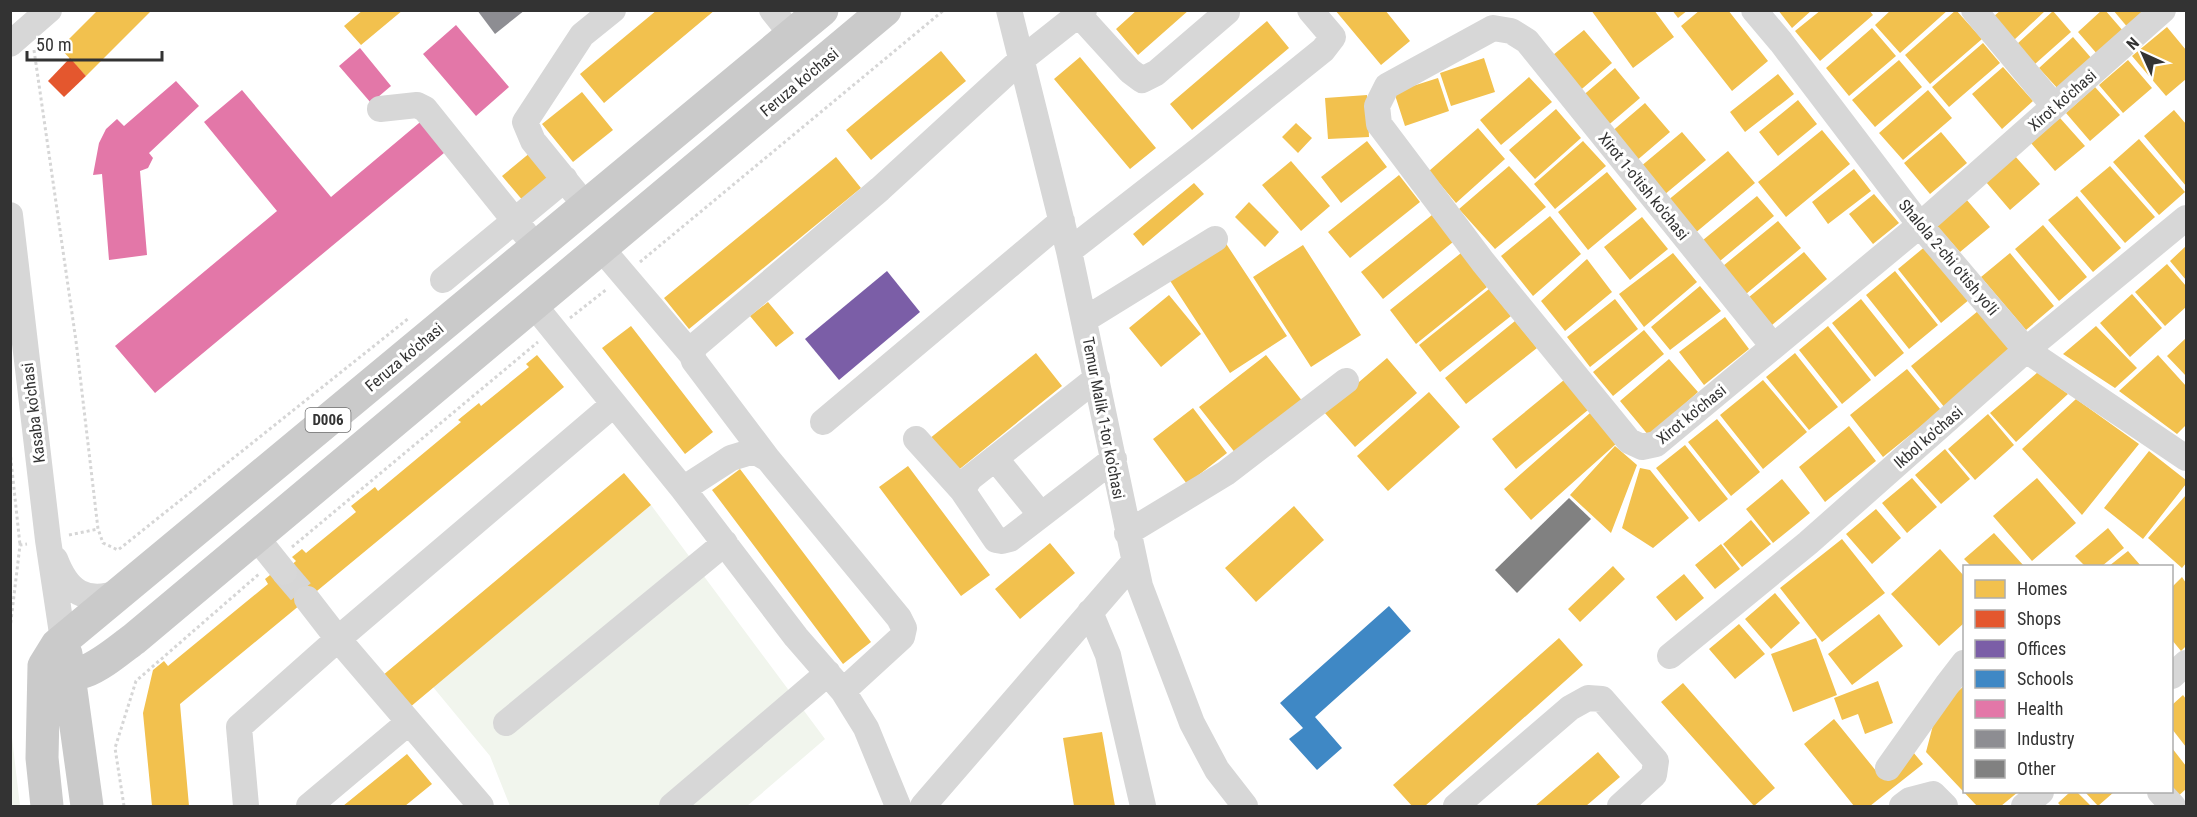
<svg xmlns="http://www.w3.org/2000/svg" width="2197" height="817" viewBox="0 0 2197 817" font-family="'Roboto Condensed',sans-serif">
	<rect width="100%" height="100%" fill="#fff"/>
	<path fill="#f1f5ed" d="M651,505L825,739L747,806H510L490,756L433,687Z
		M10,729H11L20,806H11Z"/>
	<path fill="#f2c14e" d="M98,10H152L86,76L60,48Z
		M363,10H403L361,45L344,26Z
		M657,10H715L604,103L580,74Z
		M1137,10H1189L1138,55L1116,29Z
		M1335,10H1385L1410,41L1381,65Z
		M1591,10H1654L1674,37L1633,68Z
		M1672,10H1688L1678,18Z
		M1700,10H1728L1768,61L1732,91L1681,26Z
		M1778,10H1812L1792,28Z
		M1821,10H1869L1873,15L1820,61L1795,31Z
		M1891,10H1948L1900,53L1875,25Z
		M1956,10L1982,39L1930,84L1905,55Z
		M2001,10H2046L2014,40L1993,17Z
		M2102,10H2105L2124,32L2098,55L2078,32Z
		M2113,10H2149L2129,29Z
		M2053,11L2071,32L2035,64L2017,44Z
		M1267,21L1289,48L1192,130L1170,104Z
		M2167,27L2186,50V79L2166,96L2132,56Z
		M1872,28L1896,56L1849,96L1826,68Z
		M1584,30L1612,63L1576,94L1548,59Z
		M2073,37L2093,60L2059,90L2039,68Z
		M1983,43L2000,63L1949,107L1932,87Z
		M941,51L966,81L871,160L846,130Z
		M1080,57L1156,148L1130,169L1054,79Z
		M1484,58L1495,92L1451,106L1440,73Z
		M1899,60L1922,87L1875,127L1852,100Z
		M2128,60L2152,88L2123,113L2099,85Z
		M2003,67L2033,101L2002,129L1972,94Z
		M1615,68L1640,98L1605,128L1580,98Z
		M1778,74L1794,94L1745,132L1730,112Z
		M1529,77L1552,102L1501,145L1480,120Z
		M1438,78L1449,111L1405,126L1394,92Z
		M2095,87L2120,115L2090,141L2066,113Z
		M1928,90L1952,118L1903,160L1879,133Z
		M582,92L613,130L573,162L542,124Z
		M1367,95L1369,137L1328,139L1325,98Z
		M1798,100L1817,124L1778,156L1759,132Z
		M1645,103L1670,132L1635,162L1610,133Z
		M1556,109L1581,138L1535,179L1509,150Z
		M2174,110L2186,124V186L2144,136Z
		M2060,118L2085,146L2055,171L2031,143Z
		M1296,123L1312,138L1298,153L1282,137Z
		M1478,128L1505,159L1456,203L1429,171Z
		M1822,130L1850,164L1786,217L1758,182Z
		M1682,132L1706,160L1664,195L1640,167Z
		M1941,132L1967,163L1930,194L1904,163Z
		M2139,139L2185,192L2159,215L2113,162Z
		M1367,141L1387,167L1341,203L1321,177Z
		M1583,141L1606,166L1555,209L1534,184Z
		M1728,151L1755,183L1694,234L1667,201Z
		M531,152L552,178L524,202L502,176Z
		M2015,156L2040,184L2010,210L1986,182Z
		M836,157L861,188L689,329L664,298Z
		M1291,161L1330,206L1301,231L1262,185Z
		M1509,166L1546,207L1495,249L1459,209Z
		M2110,166L2155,217L2125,243L2080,191Z
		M1854,169L1871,191L1828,224L1812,202Z
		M1607,172L1637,209L1588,250L1558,212Z
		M1399,175L1420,202L1350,258L1328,232Z
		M1194,183L1204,194L1143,246L1133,234Z
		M1874,194L1899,223L1873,244L1849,214Z
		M1757,196L1774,216L1720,261L1703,240Z
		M2077,196L2121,248L2093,272L2048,220Z
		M1966,199L1990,227L1960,252L1936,225Z
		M1249,202L1279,232L1265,247L1235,217Z
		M1432,215L1453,242L1383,299L1361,272Z
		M1550,216L1581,254L1533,296L1501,256Z
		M1642,217L1668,249L1630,280L1604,247Z
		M1778,221L1801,248L1746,294L1723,266Z
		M2043,225L2087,277L2059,301L2015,249Z
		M1223,239L1287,336L1230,373L1167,276Z
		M1303,245L1361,335L1311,367L1253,277Z
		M1927,245L1970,299L1941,323L1898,269Z
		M2186,246V280L2170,261Z
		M1804,252L1827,279L1772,325L1749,297Z
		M1461,253L1487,287L1416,344L1390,310Z
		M1673,253L1697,282L1644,327L1619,294Z
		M2010,253L2054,306L2026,330L1981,277Z
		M1587,259L1612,292L1565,331L1541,301Z
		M2167,264L2186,286V307L2165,326L2135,292Z
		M1895,271L1938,325L1909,349L1866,295Z
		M1700,286L1721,311L1670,350L1651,327Z
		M1489,289L1511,316L1440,372L1419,345Z
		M2132,294L2162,328L2130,357L2100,323Z
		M1169,295L1201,334L1161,367L1129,328Z
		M1615,299L1638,329L1590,367L1567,337Z
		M1861,299L1904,353L1875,377L1832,323Z
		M768,302L794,333L776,347L750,316Z
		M1978,311L2013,352L1945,408L1911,366Z
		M1725,317L1749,349L1704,385L1679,352Z
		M1515,321L1537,348L1466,404L1445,378Z
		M631,326L713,432L685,454L602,348Z
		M1828,326L1871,380L1842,404L1799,350Z
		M2096,326L2137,368L2115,388L2063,354Z
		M1644,330L1664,354L1613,396L1593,372Z
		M2186,338V376L2167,356Z
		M1036,353L1062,386L956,472L929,439Z
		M1795,353L1838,407L1809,430L1766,377Z
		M537,355L564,387L180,704L189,806H152L143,713L153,670L164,661L168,666L268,584L265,579L275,571L279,576L296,561L292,557L302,549L306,553L356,512L351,506L375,487L378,491L461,422L458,420L479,403L481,406L529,367L526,364Z
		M1266,355L1307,407L1240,459L1199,407Z
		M2158,355L2186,386V425L2177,434L2119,391Z
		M1387,358L1417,393L1355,447L1324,412Z
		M1669,359L1698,392L1649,436L1620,401Z
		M1907,369L1941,410L1883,457L1850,415Z
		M2038,372L2068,394L2016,442L1990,413Z
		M1564,380L1588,410L1516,469L1492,439Z
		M1763,380L1807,432L1763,469L1720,415Z
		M1429,392L1460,427L1388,491L1357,456Z
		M2076,399L2139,444L2082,515L2022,449Z
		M1193,408L1227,453L1187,484L1153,439Z
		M1590,413L1617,443L1531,520L1504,489Z
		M1988,414L2014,445L1975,480L1948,449Z
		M1717,419L1760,472L1731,496L1688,442Z
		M1849,426L1876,461L1825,502L1799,467Z
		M1685,445L1728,499L1699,522L1656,468Z
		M1615,446L1637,465L1611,533L1570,495Z
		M1945,449L1970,479L1941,504L1915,475Z
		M2149,451L2186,480V484L2143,539L2104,508Z
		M908,466L990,575L961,596L879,487Z
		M1640,468L1650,470L1689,518L1653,548L1622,528Z
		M740,469L871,642L843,664L712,490Z
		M624,473L651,505L409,708L382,676Z
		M1912,478L1937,507L1907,533L1882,503Z
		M2037,478L2076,523L2032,561L1993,516Z
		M1782,479L1810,513L1773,543L1746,509Z
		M2186,495V563L2182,568L2148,538Z
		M1294,506L1324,540L1256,602L1225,568Z
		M1876,509L1901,538L1872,564L1846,534Z
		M1751,520L1771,544L1742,567L1723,544Z
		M2108,528L2124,548L2102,566H2085L2075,556Z
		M1994,533L2024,566H1971L1964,559Z
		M1842,539L1885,593L1822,642L1780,588Z
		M1050,543L1075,573L1020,619L995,589Z
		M1721,544L1740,569L1715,589L1695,565Z
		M1940,549L1964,576V623L1939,646L1891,594Z
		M2128,551L2141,566H2109Z
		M1613,566L1625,579L1580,622L1568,609Z
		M1684,574L1704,598L1676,621L1656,597Z
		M2182,577L2186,583V646L2181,651L2172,640V587Z
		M1775,593L1800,623L1771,649L1745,619Z
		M1879,614L1903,646L1852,685L1828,654Z
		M1739,624L1765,654L1735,679L1709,649Z
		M1559,638L1583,665L1425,806H1412L1393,785Z
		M1816,638L1837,695L1793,712L1771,654Z
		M1878,681L1893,723L1865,734L1858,714L1842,720L1834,698Z
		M1683,683L1775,788L1754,806L1661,702Z
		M1964,686V792H2018L2001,806H1977L1926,752L1937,710Z
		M2183,695L2186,699V747L2172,729V705Z
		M1834,719L1881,777L1913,752L1923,764L1870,806H1854L1804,744Z
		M1102,732L1115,806H1074L1063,738Z
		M2172,748L2186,766V789L2175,799L2172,792Z
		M1598,752L1620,777L1586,806H1535Z
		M407,754L432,784L405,806H343Z
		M2070,792H2077L2091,806H2061L2058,803Z
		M2085,792H2114L2098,806Z"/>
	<path fill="#e4572e" d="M70,58L86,76L64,97L48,81Z"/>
	<path fill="#7b5ea7" d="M887,271L920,312L839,380L805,339Z"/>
	<path fill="#3f88c5" d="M1389,606L1411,631L1315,717L1342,748L1317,770L1289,739L1303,728L1280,703Z"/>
	<path fill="#e377a8" d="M456,25L509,87L476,116L423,54Z
		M360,48L391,86L371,103L339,66Z
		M176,81L199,106L149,153L153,158L148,168L140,171L147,255L109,260L102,174L93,175L99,143L106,129L117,119L124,126Z
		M242,90L331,197L425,118L450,148L155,393L115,346L277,211L204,122Z"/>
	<path fill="#8d8d92" d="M477,10H525L495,34Z"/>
	<path fill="#818181" d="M1569,498L1591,519L1517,593L1495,570Z"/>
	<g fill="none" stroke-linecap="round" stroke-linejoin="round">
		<path stroke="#d6d6d6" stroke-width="26" stroke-dasharray="26 13" stroke-linecap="butt" d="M284,572L307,599"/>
		<path stroke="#d6d6d6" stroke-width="3" stroke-dasharray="3 3" stroke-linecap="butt" d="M34,50L76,341L98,529L103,543L118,550L409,318
			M640,262L944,10
			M570,318L607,289
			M10,451L20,545
			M69,535L98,529
			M292,547L538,342
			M10,629L20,545L27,544
			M124,806L115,748L136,681L259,574"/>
		<path stroke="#d7d7d7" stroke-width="26" d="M772,10L792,35
			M1009,10L1069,251L1140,586L1192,723L1217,770L1245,806
			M1754,10L1781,42L1920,225L2026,350L2186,458
			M1974,10L2054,106
			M1079,15L1130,71L1142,80L1156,73L1227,12
			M10,44L49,10
			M380,109L417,105L425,109L536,247
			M586,206L533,141L525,122L582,35L613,10
			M10,215L48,540L63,640
			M601,248L692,355
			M1069,251L1200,149L1323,50L1333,37L1310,10
			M443,280L565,179
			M533,304L683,489L796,637L843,691L866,728L898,806
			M1084,320L1215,239
			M1773,346L1527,41L1511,31L1493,28L1387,86L1377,106L1379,124L1483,262L1629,441L1642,447L1656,444L1920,225L2163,10
			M1097,378L970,478L962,490L996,540L1002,541L1010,539L1114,459
			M823,422L1062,221
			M916,439L962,490
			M995,458L1041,515
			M768,459L694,361L692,355L695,346L880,189L1022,59L1084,10
			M683,489L731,458L754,451L768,459L899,618L904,628L902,637L843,691
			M1127,533L1226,473L1346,381
			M256,537L284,572
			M55,559C68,593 85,603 119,593
			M307,599L338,639L614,404
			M1090,612L1108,655L1143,806
			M1670,656L1808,543L2026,350L2186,218
			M2172,676L2186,663
			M506,723L725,543
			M1888,768L1947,685L1964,663
			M2160,792L2173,806
			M246,806L239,727L338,639L481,806
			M309,806L409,722
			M672,806L828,673
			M923,806L1134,562
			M1456,806L1570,708L1588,698L1602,699L1656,761L1654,775L1620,806
			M1902,806L1910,800L1933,794L1945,806
			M2024,806L2041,792"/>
		<path stroke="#cacaca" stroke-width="33" d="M66,654L87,806
			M44,666C75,691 109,657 134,639L885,10
			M47,806L42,758L44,666L57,645L822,10"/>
	</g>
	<g text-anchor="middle" stroke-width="6" stroke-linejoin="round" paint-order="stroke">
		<rect fill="#fff" stroke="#707070" stroke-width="1.5" x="305.5" y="408" width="45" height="24" rx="4.5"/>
		<g font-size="15" font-weight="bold" fill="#333">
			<text x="328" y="425">D006</text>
		</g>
		<g font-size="16" fill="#333" stroke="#fff">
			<text transform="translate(799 82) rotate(-40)" y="6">Feruza ko'chasi</text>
			<text transform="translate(2062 100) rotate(-41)" y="6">Xirot ko'chasi</text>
			<text transform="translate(1644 186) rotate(51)" y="6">Xirot 1-o'tish ko'chasi</text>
			<text transform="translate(1949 257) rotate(50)" y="6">Shalola 2-chi o'tish yo'li</text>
			<text transform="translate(404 357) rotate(-40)" y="6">Feruza ko'chasi</text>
			<text transform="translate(33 413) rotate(-97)" y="6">Kasaba ko'chasi</text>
			<text transform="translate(1691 414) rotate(-39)" y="6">Xirot ko'chasi</text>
			<text transform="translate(1104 418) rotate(79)" y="6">Temur Malik 1-tor ko'chasi</text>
			<text transform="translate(1928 437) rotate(-41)" y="6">Ikbol ko'chasi</text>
		</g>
	</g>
	<rect width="2197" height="817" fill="none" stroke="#333333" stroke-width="24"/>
	<rect x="1963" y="565" width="210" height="228" fill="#ffffff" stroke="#adadad" stroke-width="1.5"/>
	<rect x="1975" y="580" width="30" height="18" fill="#f2c14e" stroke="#adadad" stroke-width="1.5"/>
	<text x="2017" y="595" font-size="18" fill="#333333">Homes</text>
	<rect x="1975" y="610" width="30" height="18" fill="#e4572e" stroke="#adadad" stroke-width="1.5"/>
	<text x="2017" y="625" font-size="18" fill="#333333">Shops</text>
	<rect x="1975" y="640" width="30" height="18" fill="#7b5ea7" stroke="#adadad" stroke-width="1.5"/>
	<text x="2017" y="655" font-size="18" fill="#333333">Offices</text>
	<rect x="1975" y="670" width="30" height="18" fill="#3f88c5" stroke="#adadad" stroke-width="1.5"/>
	<text x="2017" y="685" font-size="18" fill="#333333">Schools</text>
	<rect x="1975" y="700" width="30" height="18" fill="#e377a8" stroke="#adadad" stroke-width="1.5"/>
	<text x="2017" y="715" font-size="18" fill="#333333">Health</text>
	<rect x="1975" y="730" width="30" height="18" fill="#8d8d92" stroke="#adadad" stroke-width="1.5"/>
	<text x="2017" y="745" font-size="18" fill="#333333">Industry</text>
	<rect x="1975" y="760" width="30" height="18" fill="#818181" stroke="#adadad" stroke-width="1.5"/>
	<text x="2017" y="775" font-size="18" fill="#333333">Other</text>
	<g transform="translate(2143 54) rotate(315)" stroke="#ffffff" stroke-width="4.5" paint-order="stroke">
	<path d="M0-4.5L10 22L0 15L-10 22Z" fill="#333333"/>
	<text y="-9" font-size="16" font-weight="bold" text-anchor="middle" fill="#333333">N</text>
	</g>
	<path d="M27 51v9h135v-9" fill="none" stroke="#333333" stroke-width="3"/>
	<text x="36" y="51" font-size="18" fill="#333333" stroke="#ffffff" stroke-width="4.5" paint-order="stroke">50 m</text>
</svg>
